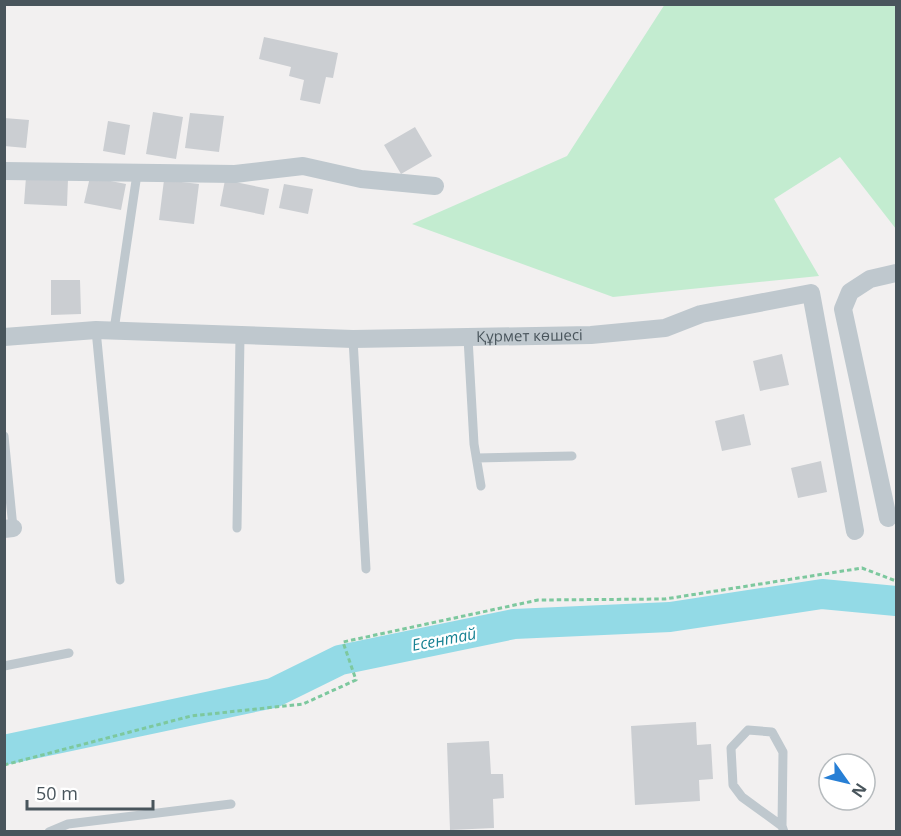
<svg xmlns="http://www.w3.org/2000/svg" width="901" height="836" viewBox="0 0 901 836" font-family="'Open Sans',sans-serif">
	<rect width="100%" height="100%" fill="#f2f0f0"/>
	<path fill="#c3ecd0" d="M665,4L896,5V229L840,157L774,199L819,276L613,297L412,224L567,156Z"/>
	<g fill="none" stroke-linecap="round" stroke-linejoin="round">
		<path stroke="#93dae6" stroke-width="30" d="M4,750L273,693L340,660L514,624L670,617L822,594L896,601"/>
	</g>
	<path fill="#cbced2" d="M264,37L338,53L333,78L326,77L320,104L300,100L304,80L289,76L291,67L259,59Z
		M153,112L183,117L176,159L146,154Z
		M190,113L224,116L219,152L185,148Z
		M4,118L29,120L26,148L4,146Z
		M108,121L130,125L125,155L103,151Z
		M415,127L432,156L401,174L384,145Z
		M26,177L68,179L67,206L24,204Z
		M90,177L126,184L121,210L84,203Z
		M164,180L199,184L194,224L159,220Z
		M225,180L269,189L264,215L220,206Z
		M284,184L313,189L308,214L279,208Z
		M51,280H80L81,314L51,315Z
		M782,354L789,385L760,391L753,361Z
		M744,414L751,445L722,451L715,421Z
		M821,461L827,492L798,498L791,468Z
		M696,722L697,745L711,744L713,779L699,780L700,801L635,805L631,726Z
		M489,741L491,774H503L504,798L493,799L494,828L450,830L447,743Z"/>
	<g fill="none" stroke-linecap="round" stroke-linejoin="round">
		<path stroke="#7dc89e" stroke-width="3" stroke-dasharray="4.5 3" stroke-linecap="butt" d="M4,765L191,716L303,704L356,680L343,642L538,600L665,599L862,568L896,581"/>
		<path stroke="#bfc8ce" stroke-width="9" d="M96,330L120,580
			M114,330L137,174
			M468,338L474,444L481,486
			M353,339L366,569
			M4,436L13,528
			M477,458L572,456
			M237,528L240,336
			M4,666L69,653
			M782,826L742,797L733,785L731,748L748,730L772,732L783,752L782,826L784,832
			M49,832L68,824L231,804"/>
		<g stroke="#bfc8ce" stroke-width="18">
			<path d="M4,171L235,174L303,166L361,179L435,186"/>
			<path id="s1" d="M4,337L96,330L353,339L591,335L665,328L701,314L811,293L855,531"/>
			<path d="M888,518L843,309L850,292L870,279L896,273"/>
			<path d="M4,529L13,528"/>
		</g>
	</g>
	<g text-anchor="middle" stroke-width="4.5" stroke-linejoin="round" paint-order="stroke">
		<g font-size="15" fill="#49555c" stroke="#fff">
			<text dy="5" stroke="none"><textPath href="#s1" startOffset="526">Құрмет көшесі</textPath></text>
		</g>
		<g font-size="16" font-style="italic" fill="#178293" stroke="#fff">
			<text transform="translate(444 639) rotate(-11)" y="6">Есентай</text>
		</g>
	</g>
	<rect width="901" height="836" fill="none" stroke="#49555c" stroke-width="12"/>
	<g transform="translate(847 782) rotate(124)"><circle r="28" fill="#ffffff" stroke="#b6bbbe" stroke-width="1.5"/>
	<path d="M0-4.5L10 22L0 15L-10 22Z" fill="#277fd5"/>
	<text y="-9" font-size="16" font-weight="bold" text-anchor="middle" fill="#49555c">N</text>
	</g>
	<path d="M27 800v9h126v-9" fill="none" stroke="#49555c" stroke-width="3"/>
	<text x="36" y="800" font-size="18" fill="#49555c" stroke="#ffffff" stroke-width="4.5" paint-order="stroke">50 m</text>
</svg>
